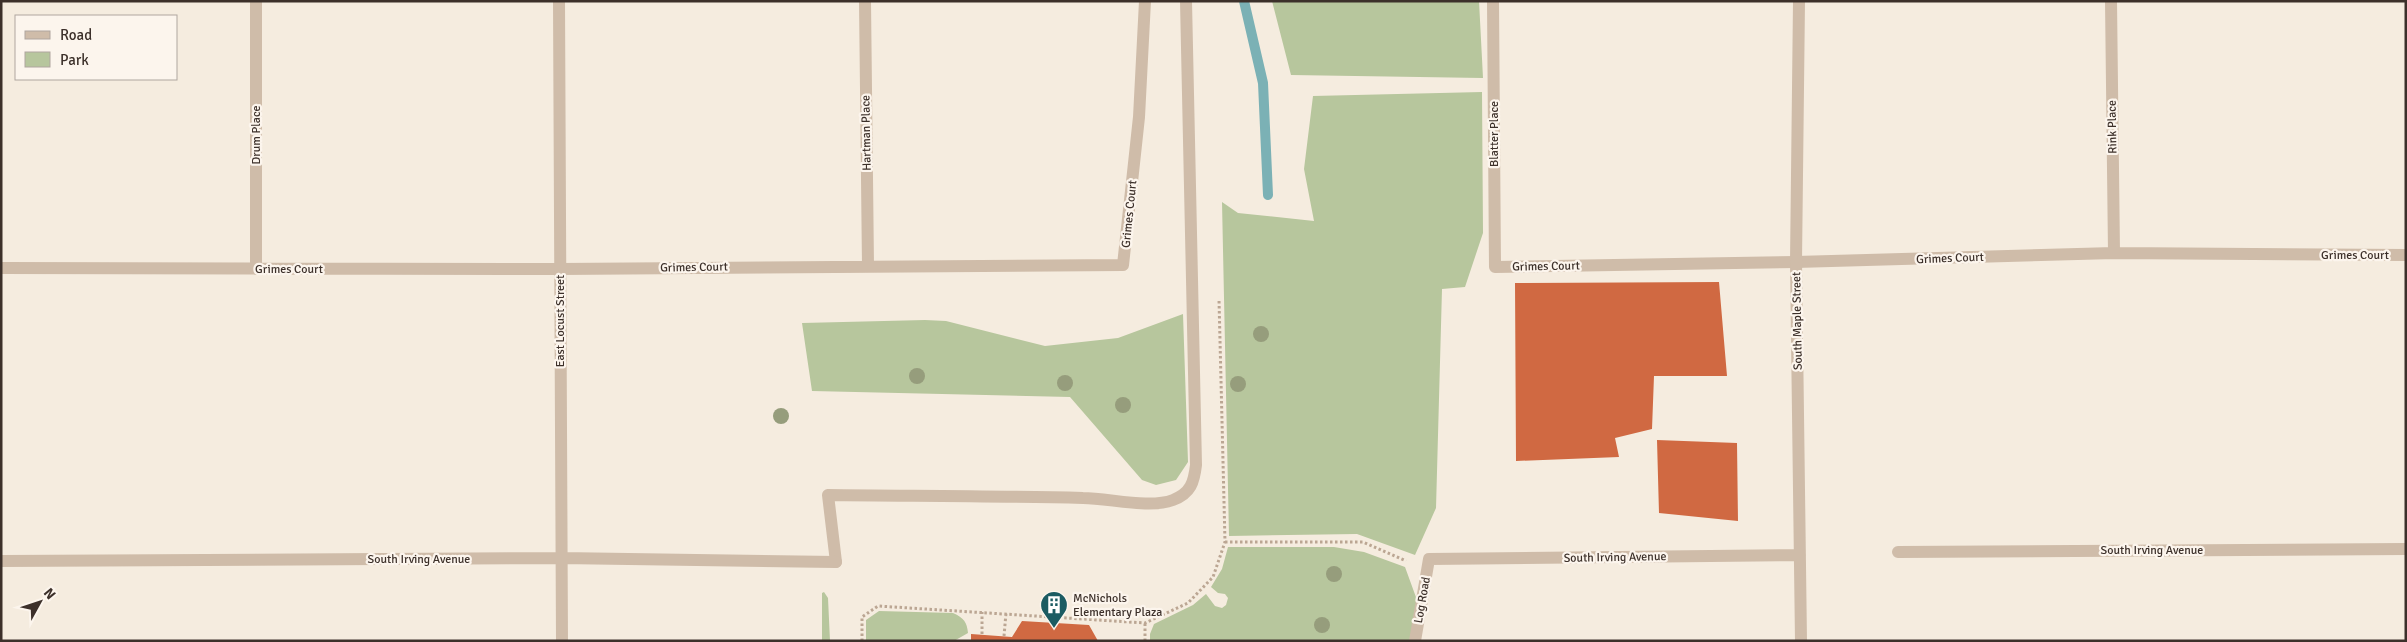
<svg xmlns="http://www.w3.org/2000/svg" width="2407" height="642" viewBox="0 0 2407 642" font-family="Signika,sans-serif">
	<rect width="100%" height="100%" fill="#f5ecdf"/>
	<path fill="#b7c69d" d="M1272,1H1479L1483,78L1291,75Z
		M1482,92L1483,233L1465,287L1442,289L1436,508L1415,555L1357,534L1229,536L1222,202L1238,213L1314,221L1304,169L1313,96Z
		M1183,314L1188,462L1176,480L1156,485L1142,480L1070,397L812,391L802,323L925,320L946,321L1045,346L1118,338Z
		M1228,547H1334L1364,552L1405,567L1417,600L1411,641H1150V634L1154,624L1193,605L1206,594L1215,606L1222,608L1226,605L1228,598L1225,594L1218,593L1211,587L1222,569Z
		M824,592L828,598L830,641H822V593Z
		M879,611L953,613C964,618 967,622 968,633L954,641H866V620Z"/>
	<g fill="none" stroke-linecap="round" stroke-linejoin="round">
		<path stroke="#7bb1b5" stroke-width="10" d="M1244,1L1263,83L1268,195"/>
	</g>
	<path fill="#d06942" d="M1719,282L1727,376H1654L1652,429L1615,438L1619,457L1516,461L1515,283Z
		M1657,440L1737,443L1738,521L1659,513Z
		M1022,621L1089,625L1098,641H971V634L1012,637Z"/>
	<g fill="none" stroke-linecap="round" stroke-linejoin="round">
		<path stroke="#bba693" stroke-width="3" stroke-dasharray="2.5 2.5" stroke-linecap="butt" d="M1225,542H1363L1406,561
			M982,634V612
			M1004,636L1006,613
			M862,641V617L878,606L1145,623L1188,603L1213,577L1225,542L1219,300
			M1145,641V623"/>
		<path stroke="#cfbca9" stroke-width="12" d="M256,1V269
			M865,1L868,266
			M1493,1L1495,267L1796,262L2114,253L2406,255
			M2111,1L2114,253
			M1,268L560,269L1123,265L1139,117L1145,1
			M836,562L828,495C913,496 998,496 1083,498C1109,498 1149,509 1173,500C1191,493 1194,482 1196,465L1186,1"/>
		<path stroke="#cfbca9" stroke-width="12" d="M559,1L562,641
			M1799,1L1796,262L1801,641
			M1898,552L2406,549
			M1,561L561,558L836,562
			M1415,641L1429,559L1800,555"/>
	</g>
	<g fill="#969d7c">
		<circle cx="1261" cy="334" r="8"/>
		<circle cx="917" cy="376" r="8"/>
		<circle cx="1065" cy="383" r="8"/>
		<circle cx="1238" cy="384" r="8"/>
		<circle cx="1123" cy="405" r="8"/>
		<circle cx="781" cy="416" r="8"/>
		<circle cx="1334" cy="574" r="8"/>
		<circle cx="1322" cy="625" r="8"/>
	</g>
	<defs>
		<symbol id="building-pin" viewBox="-11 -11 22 30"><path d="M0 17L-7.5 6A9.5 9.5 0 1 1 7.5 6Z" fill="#1b5b62" stroke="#fcf5ed"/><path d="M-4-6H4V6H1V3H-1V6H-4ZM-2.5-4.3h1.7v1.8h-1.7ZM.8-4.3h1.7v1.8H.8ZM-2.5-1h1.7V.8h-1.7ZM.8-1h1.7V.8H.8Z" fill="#fff"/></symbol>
	</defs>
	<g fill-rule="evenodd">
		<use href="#building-pin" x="1038" y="589" width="32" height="43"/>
	</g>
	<g text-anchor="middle" stroke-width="4.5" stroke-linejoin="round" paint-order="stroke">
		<g font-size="12" fill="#3c302a" stroke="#fcf5ed">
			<text transform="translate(2112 127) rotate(-91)" y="4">Rink Place</text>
			<text transform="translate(866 133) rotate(-91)" y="4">Hartman Place</text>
			<text transform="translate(1494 134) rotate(-90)" y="4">Blatter Place</text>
			<text transform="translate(256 135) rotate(-90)" y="4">Drum Place</text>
			<text transform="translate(1129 214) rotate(-84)" y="4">Grimes Court</text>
			<text x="2355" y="259">Grimes Court</text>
			<text transform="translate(1950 258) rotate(-2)" y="4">Grimes Court</text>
			<text transform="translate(1546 266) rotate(-1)" y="4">Grimes Court</text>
			<text transform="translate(694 267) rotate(-1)" y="4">Grimes Court</text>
			<text x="289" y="273">Grimes Court</text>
			<text transform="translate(560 321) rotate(-90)" y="4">East Locust Street</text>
			<text transform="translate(1797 321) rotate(-91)" y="4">South Maple Street</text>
			<text x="2152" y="554">South Irving Avenue</text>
			<text transform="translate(1615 557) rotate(-1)" y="4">South Irving Avenue</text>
			<text x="419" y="563">South Irving Avenue</text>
			<text transform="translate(1422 600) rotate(-80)" y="4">Log Road</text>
		</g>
		<g font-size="12" fill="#3c302a" stroke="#fcf5ed" text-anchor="start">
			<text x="1073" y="602">McNichols<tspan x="1073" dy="14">Elementary Plaza</tspan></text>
		</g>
	</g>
	<rect width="2407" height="642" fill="none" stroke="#3c302a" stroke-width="5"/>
	<rect x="15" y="15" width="162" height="65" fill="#fcf5ed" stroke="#afa69f"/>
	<rect x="25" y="31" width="25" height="8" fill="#cfbca9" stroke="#afa69f"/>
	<text x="60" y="40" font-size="15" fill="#3c302a">Road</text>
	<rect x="25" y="52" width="25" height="15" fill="#b7c69d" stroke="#afa69f"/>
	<text x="60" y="65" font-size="15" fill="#3c302a">Park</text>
	<g transform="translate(40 602) rotate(50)" stroke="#fcf5ed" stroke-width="4" paint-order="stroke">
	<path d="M0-4L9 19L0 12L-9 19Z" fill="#3c302a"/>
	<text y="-8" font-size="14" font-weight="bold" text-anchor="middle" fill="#3c302a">N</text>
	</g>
</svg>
